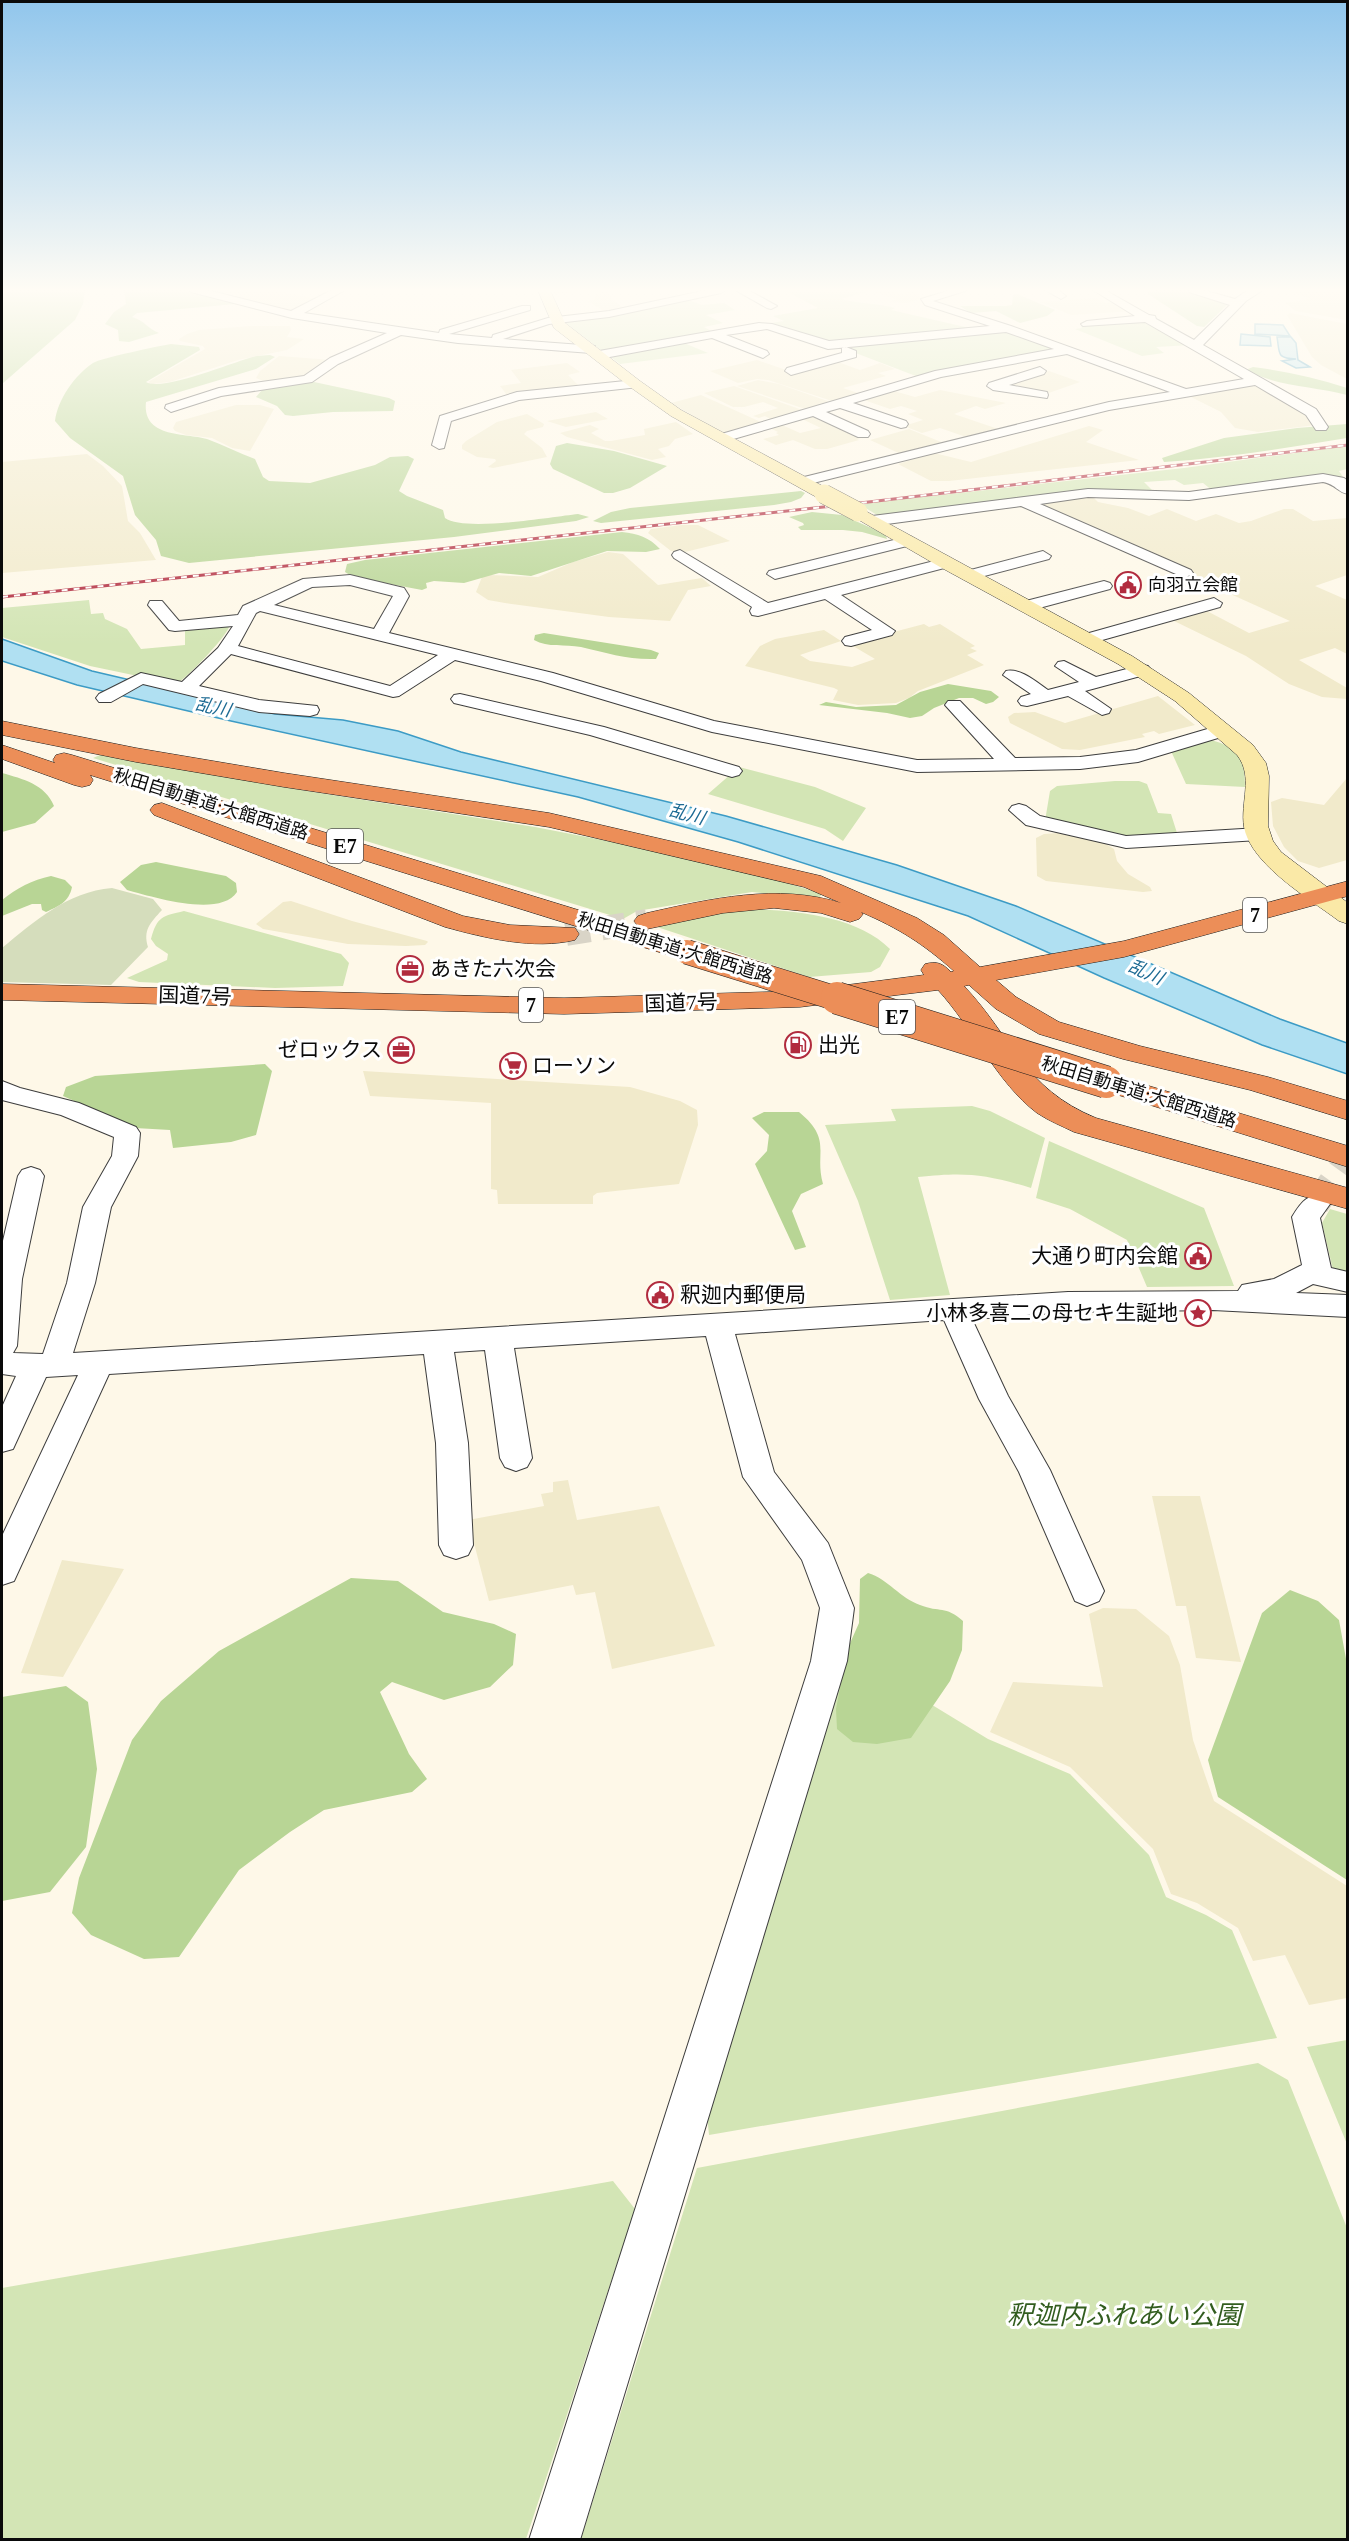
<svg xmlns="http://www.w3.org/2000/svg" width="1349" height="2541" viewBox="0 0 1349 2541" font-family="'Times New Roman','Noto Sans JP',serif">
	<rect width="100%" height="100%" fill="#fef8e8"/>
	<path fill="#f1eacb" d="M202,290H282L279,291L316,299L288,313L230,298L237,295L229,293L220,295Z
		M552,290H605H603L610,294L611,299L624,308L607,313L588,301L594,300L596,295L600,294L598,290L554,294Z
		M875,290L901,293L916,291L921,299L906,303L889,302L897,299L870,291Z
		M1286,290H1347V320L1296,311L1285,303L1311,299Z
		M1095,298L1105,303L1117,302L1132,311L1071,315L1040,302Z
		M1290,313L1347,324V379L1321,365L1312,357L1287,315Z
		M251,326H290L291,330L287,337L304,339L287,350L238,360L170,382L152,384L148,382L205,349L203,346L180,341L179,339L187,334L199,330Z
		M279,356L319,359L327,360L309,376L266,382L256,378L260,371Z
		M757,360L792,372L835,361L860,370L880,363L895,369L878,373L886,376L843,388L864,395L838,403L768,380L757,379L738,383L710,371Z
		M567,363L580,372L568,375L581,388L510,395H507L500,386L521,383L511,370Z
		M1049,371L1080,382L1043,395L998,386Z
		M758,380L779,384L836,404L811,411L737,386Z
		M734,386L808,412L772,420L765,416L759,418L753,416L778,408L763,402L744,407H733L704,393Z
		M1251,386L1259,387L1307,412L1316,425L1258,432L1235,428L1221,412L1189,396Z
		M940,390L1006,403L985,409L976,406L954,414L1001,430L969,438L940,428L922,433L904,426L923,420L908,414L917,411L901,406L890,409L864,400L894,391L915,397Z
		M701,395L730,408L767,425L724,434L671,403Z
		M236,405H260L274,409L250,451L232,448L212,438L186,435L175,431L173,428L176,422Z
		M596,412L608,419L566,427L547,421Z
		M527,414L544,424L543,427L527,431L524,434L542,448L547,457L493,468L488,467L496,461L495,459L477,457L462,449V445L466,441L497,422Z
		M818,415L864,437L857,439L859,440L827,449H815L793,440L776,445L763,439L779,435L776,433L778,432L770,428L782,425L800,433L821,428L802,419Z
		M676,422L693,434L675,439L669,446L658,449L666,457L652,460L567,437L560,433L590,425L599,429L591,433L605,441H611L645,435L644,429Z
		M1089,426L1103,430L1086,442L1139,460L949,481H931L898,464L934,453L971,462Z
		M909,429L946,444L903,455L870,440Z
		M87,454L103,466L122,486L128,521L140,533L156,560L2,573V462Z
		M1091,495L1098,502L1128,508L1149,516L1167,509L1196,521L1216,514L1239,523L1251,521L1284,509H1293L1313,521L1347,518V575L1315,586L1347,600V654L1335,648L1299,660L1347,688V699L1322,697L1289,684L1246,656L1170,619L1205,610L1249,633L1290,621L1186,574L1193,571L1033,504Z
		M682,525H698L730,541L681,553L671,551L648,533L651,529Z
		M608,552L623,554L658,585L702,578L711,586L688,590L670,621L609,617L505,603L488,600L476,592L482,577L489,575L538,577L573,562Z
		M924,624L929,627L940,624L975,646L970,648L977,651L967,655L984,665L918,691L909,698L896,703L858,705L833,700L838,690L834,688L745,666L760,646L775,639L824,630L841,641L800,655L810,661L852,667L875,659L853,646L852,643Z
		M1158,696L1195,725L1159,734L1154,731L1142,734L1145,737L1080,750L1062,749L1010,723L1008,717L1014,713L1035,712L1065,723Z
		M1347,778V860L1319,868L1298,861L1284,847L1273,826L1271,802L1282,798L1324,805Z
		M1058,833L1101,841L1114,849L1117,861L1128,874L1150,887L1152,891L1143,892L1046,881L1037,876L1036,838L1044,834Z
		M291,901L352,921L427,941L428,942L425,945L406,946L348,944L263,929L256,924L283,902Z
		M363,1071L630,1087L680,1101L697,1110L698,1125L679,1184L597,1193L593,1196V1204H498L497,1190L491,1189V1103L370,1096Z
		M568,1480L577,1520L659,1506L715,1646L612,1669L595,1592L576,1595L573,1585L489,1601L468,1520L544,1506L541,1494L553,1492V1482Z
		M1152,1496H1200L1241,1662L1196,1658L1186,1606H1176Z
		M62,1560L124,1569L63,1677L21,1673Z
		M1103,1608L1136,1609L1169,1636L1180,1665L1193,1740L1214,1801L1347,1886V1998L1309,2005L1285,1955L1253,1961L1238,1928L1197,1903L1171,1894L1153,1849L1070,1767L990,1732L1013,1682L1103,1687L1089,1614Z"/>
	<path fill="#d3e5b5" d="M796,290H873L841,299C860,304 877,303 895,308L891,310L974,329L828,342L765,324L784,321L773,316L818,308L786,291Z
		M683,298L702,305L724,303L735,310L706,315L723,323L704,327L715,333L605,353L564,322Z
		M1147,320L1191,345L1156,347L1164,353L1142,356L1075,329L1082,328L1081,326Z
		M999,330L1058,348L1057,351L921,378L840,347Z
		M684,343L708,353L620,364L608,355Z
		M1347,446V469L1339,471L1343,477L1324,476L1213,491L1203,483L1184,485L1175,480L1144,482L1155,493L1098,491L951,509L922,510L882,518L859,504L1184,468Z
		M89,600L91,614L103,613L105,619L127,629L141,649L185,645V628L224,625L229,627C226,637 186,679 176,684L90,666L2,637V608Z
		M1207,739C1237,746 1245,756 1245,787L1186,784L1171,751Z
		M100,755L313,792L535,827L633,846L781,881L822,894L818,899L752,892L637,911L623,919L93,758Z
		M739,767L815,787L866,808L843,841L825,829L708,794Z
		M1115,781H1139L1147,784L1158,813L1171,814L1177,833L1137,838L1045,821L1050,791L1057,786Z
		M750,909C794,910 858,916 890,949L880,967L871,972L809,977L657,927L725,911Z
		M184,911L341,954L349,963L343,986L275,988L139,982L127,978L167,960L168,954L156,946L151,939C157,916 163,916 184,911Z
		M972,1106L990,1111L1045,1138L1031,1188C985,1174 966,1172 918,1177L950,1295L890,1300L858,1201L825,1125L896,1121L891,1109Z
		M1049,1141L1204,1208L1234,1286L1147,1287L1127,1240L1070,1209L1036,1198Z
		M1330,1209L1347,1214V1272L1333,1270L1322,1223Z
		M883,1675L988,1739L1070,1774L1149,1855L1166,1897L1206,1915L1232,1930L1277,2038L709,2135L706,2104L836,1686Z
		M1347,2040H1348L1347,2144L1307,2047Z
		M1258,2063L1288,2080L1347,2228V2539H581L697,2168Z
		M613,2181L635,2209L526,2539H2V2288Z"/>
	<path fill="#b8d595" d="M2,290H85L83,304L75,320L2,384Z
		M124,290H185L234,302L235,304L137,313L132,317C144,320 148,329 159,333L129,342L119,341L118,330L105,324L114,312L126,304Z
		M1158,290H1186L1227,305L1204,327L1197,326L1148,294V291Z
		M1017,294L1055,310L1047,316L1020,323L996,311L971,313L960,306H1006L1012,305L1013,295Z
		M171,344L199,347L200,350L146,382C164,392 234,361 257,356L270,355L275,357L256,369L146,402C142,438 184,433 207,439C223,445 239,453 255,459L263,477L269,481L310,483L375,465L390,457L408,456L414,459L399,491L407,496L443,510L445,518C464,532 551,517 578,514L589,517L576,521L454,537L189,563L161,556L156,540L135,515L123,476L70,438L55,421C58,399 74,376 93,363C101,358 159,346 171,344Z
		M1253,367C1285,371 1317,378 1347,388V395C1315,386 1278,387 1249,371L1248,369Z
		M314,382L389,398L395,401L393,411L333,412L293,416L285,415L277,406L256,397L262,390Z
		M1347,424V438C1287,448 1226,458 1164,462L1162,458L1224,438L1297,428Z
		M567,443L614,451L667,466L630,488L613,493H604L553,469L550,464L556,446Z
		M801,491L805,493L801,498L791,502L774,505L601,523L593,521L611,512L630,508Z
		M812,512L842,515L885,534L887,539L862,532L843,530H801L798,527L804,525L803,523L789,517Z
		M622,532C638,534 649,537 660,549L646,552L607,551L531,576L499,573L464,583L434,581L426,583L427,588L422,590L353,577L345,572L347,564L365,560Z
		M544,633L651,650L659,653L656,659C627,660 608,653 581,647C565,644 548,648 534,640L535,635Z
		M948,684L991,691L999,697L993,702L986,704L973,698H959L934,708L922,716L910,718L887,713L819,705L826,702L856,707L896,705L920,692Z
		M2,773C23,779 45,784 54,806L35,823L2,832Z
		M156,862L226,876L236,883L237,892C220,918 153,897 127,890L120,882L141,865Z
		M51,876L65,880L72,887C69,902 59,906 46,912L42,910L41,904H32L2,916V900C17,888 32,880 51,876Z
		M265,1064L272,1071L256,1135L231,1142L173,1148L170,1130L135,1128L63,1096L66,1087L95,1076Z
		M764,1112H799C833,1140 814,1152 823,1184L801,1194L792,1211L806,1247L795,1250L755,1164L767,1151L769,1135L752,1118Z
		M868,1573C888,1579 900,1598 920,1605C940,1613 945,1605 963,1621L962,1650L950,1681L911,1738L877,1744L853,1742L837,1729L836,1709L847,1650L859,1623L860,1579Z
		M351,1578L398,1581L443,1612L494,1624L516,1634L513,1665L490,1687L444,1700L392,1682L380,1692L409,1754L427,1779L412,1792L324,1810L290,1832L239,1870L179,1957L144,1959L91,1935L72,1913L79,1878L132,1740L161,1701L219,1651Z
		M1290,1590L1318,1601L1339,1620L1348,1670L1347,1880L1218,1797L1208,1760L1262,1613Z
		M66,1686L88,1702L97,1769L86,1847L50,1892L2,1901V1697Z"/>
	<path fill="#d5ddbc" d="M112,888L153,899L162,910C150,923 143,930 148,947L111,985L2,982V948C35,921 67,892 112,888Z"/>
	<path fill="#b0e0f2" stroke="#3c9bc5" stroke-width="1.5" d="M1255,324L1283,325L1290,336L1255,334Z
		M1241,334L1270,337L1271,346L1240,345Z
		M1277,337H1291L1296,343L1298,360L1310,367L1296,368L1282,361L1296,359C1276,358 1280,354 1277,337Z
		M2,639L92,671L275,714L343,720L398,731L461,752L726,816L897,865L1016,906L1280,1019L1347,1043V1074L1262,1045L1104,978L968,916L738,842L578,797L231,721L77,685L2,661Z"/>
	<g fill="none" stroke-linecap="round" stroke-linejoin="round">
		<path stroke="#d9d4c7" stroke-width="27" stroke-dasharray="27 14" stroke-linecap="butt" d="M1316,1204L1348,1160"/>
		<path stroke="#d9d4c7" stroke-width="24" stroke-dasharray="24 12" stroke-linecap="butt" d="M566,934L647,921"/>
		<defs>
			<path id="street" d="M190,290H207L291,311L332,290H345L304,313L439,333L440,330L522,306H530V310L449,334L492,338L493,335L548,318L609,311L707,290H726L721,293L609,317L549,324L503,339L595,346V352L591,353L458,343L401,335L338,364L312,382L221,396L171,412L165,408L166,405L219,388L304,376L330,358L387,333L292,318L191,292Z
				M735,290H748L777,306L771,309L767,308Z
				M951,290H968L933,301L1011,326L1186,389L1244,379L1145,322L1083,326L1081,324L1087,321L1135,316L1093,290H1105L1149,315L1155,316L1156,319L1194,340L1230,305L1189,292L1188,290H1203L1235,299L1248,290H1263L1246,301L1203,345L1316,409L1328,427L1326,430H1316L1306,415L1255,385L1109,410L805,485L800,484L798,481L800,478L1109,402L1170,392L1067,354L941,377L853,403L906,421L908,424L906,427L901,428L840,408L826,412L868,431L870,434L868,437H858L813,416L723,442L718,441L716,438L718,435L935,371L1054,349L1006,332L828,349L767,329L726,335L767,351L769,354L763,358L712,338L599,359L593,355L599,351L759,323L772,324L829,341L990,326L925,305L921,299Z
				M1045,290H1058L1066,296L1061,299Z
				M846,347L856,351V357L791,375L785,371L787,368L842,353V348Z
				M1040,367L1046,371L1044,374L1009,385L1047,392L1048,395L1047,398L993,390L987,386L989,383Z
				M635,380L641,384L639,387L519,400L451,421L444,448L439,449L432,445L440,416L517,392Z
				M1323,474L1344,478L1348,481V494C1337,492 1337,485 1323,482L1189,500L1088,497L1040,504L1191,570L1193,573L1185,578L1021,506L872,526L864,521L872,516L1088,489L1189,492Z
				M910,536L918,541L915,544L775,579L767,574L769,571Z
				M680,550L768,603L946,558L954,563L952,566L841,595L895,631L892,635L851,646L845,645L842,641L845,637L872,630L825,599L758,616L752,615L750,611L752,607L674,558L672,555L674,552Z
				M1043,551L1051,556L1049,559L969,580L961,575L963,572Z
				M350,575L404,588L409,596L389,633L553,673L714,721L917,760L994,759L945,705L948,701H960L1015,758L1080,757L1136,750L1221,725L1228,727L1230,731L1228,735L1138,762L1080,769L917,772L712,732L541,681L455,660L399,696L393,697L231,654L199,686L259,700L317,706L319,710L317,714L310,716L259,712L143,684L111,702H99L96,698L99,694L141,673L182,682L218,648L233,626L175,631L169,630L148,605L150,601H162L179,621L238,615L243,606L303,579ZM350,585L393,596L374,629L274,605L312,587ZM260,611L438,655L390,686L238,646L256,613Z
				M1104,581L1110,583L1112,586L1110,589L1028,611L1020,606L1022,602Z
				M1214,598L1222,603L1220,607L1088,644L1082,643L1079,639L1082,635Z
				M1064,661L1096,677L1142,665L1148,666L1151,670L1148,674L1085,691L1111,709L1109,713L1102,715L1068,696L1027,706L1021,705L1018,701L1021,697L1031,694L1003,675L1006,671C1021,668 1036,682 1048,690L1079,682L1055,666L1058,662Z
				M460,694L604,727L739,767L742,771L739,775L732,777L590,735L454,703L451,699L454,695Z
				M1019,804L1026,806L1040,816L1126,836L1259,828L1266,830L1269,834L1266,838L1259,840L1126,848L1026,825L1009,810L1012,806Z
				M2,1081L20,1088L79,1103L136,1127L140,1133L138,1156L111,1207L95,1283L73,1353L1068,1292L1238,1291L1242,1285L1274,1279L1302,1265L1292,1217C1301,1202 1308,1192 1326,1197L1330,1204L1320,1218L1331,1268L1348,1272V1292L1313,1284L1296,1293L1348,1295V1317L1213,1310L1068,1312L972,1319L1008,1396L1050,1470L1104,1591L1099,1601L1087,1606L1075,1601L1019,1472L979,1399L944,1320L735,1334L774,1472L828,1543L854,1608L847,1661L580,2540H529L811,1661L820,1608L802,1560L743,1477L706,1336L514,1348L532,1458L527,1467L516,1471L505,1467L500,1458L485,1350L454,1352L468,1443L473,1545L468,1555L456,1559L444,1555L439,1545L436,1443L424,1354L109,1374L14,1581L2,1585V1536L78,1375L46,1377L13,1449L2,1452V1407L16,1376L2,1374V1245L18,1176L22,1170L31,1167L40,1170L44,1176L22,1279L17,1346L13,1353L43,1354L67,1283L83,1207L112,1156L114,1137L61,1115L2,1100Z"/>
			<path id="secondary" d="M538,290H550L565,323L640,381L681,410L830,490L832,494L830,498H818L671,416L630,387L554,328Z
				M858,507L1132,656L1189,693L1253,745L1266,763L1269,776L1268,826L1273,841L1281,852L1348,903V924L1339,921C1310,899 1251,865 1244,827C1240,802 1254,777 1237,755L1175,701L1118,664L940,567L852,516L849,512L852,508Z"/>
			<path id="highway" d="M2,721L136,748L284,773L549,813L821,876L917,918L944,935L980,967L1124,941L1348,881V896L1124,957L996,980L1016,997L1059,1022L1140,1046L1268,1077L1348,1101V1120L1250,1090L1123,1059L1039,1034L996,1009L969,985L964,986C1013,1038 1023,1088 1096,1118L1348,1188V1209L1074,1132C1062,1126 1049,1121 1037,1113C997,1083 973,1028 938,990L800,1007L564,1014L2,1000V984L564,998L800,991L924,975L921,970L925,964C937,961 942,963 951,972L954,971C922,943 900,929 861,912L863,914L859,919L850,922L821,913L774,908L723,913L647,929L638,926L634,921L638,916L647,913C710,899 777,883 841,903L804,887L549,827L284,787L136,762L2,735Z
				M2,745L55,763L53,760L56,755L64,753L72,755L696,946L700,952L696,958L687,960L678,958L90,775L93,780L90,785L82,787L74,785L2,759Z
				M162,803L463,916L510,925L575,928L579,934L575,940C534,950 485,938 445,927L154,815L150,810L154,805Z
				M1106,1073L1348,1146V1167L1096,1088L1091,1082L1096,1076Z"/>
		</defs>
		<use href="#street" stroke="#3d3d3d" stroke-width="2"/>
		<use href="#secondary" stroke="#2c2c2c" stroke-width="1"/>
		<use href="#highway" stroke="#1b1b1b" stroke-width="1"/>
		<use href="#street" fill="#fff" fill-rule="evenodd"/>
		<use href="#secondary" fill="#fae9a7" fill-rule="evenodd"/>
		<use href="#highway" fill="#ec8e58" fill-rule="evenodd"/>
		<defs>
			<path id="rail" d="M2,597L860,503L1348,445"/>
		</defs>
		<use href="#rail" stroke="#b12b3e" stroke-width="3"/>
		<use href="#rail" stroke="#fff" stroke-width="2" stroke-dasharray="6" stroke-linecap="butt"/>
		<defs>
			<path id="secondary-bridge" d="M824,494L858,512"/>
			<path id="highway-bridge-far1" d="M687,952L841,1000"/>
			<path id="highway-bridge" d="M837,998L1106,1082"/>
		</defs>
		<use href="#secondary-bridge" stroke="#2c2c2c" stroke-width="20" stroke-linecap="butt"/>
		<use href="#highway-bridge-far1" stroke="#1b1b1b" stroke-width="25" stroke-linecap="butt"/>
		<use href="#highway-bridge" stroke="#1b1b1b" stroke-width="33" stroke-linecap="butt"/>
		<use href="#secondary-bridge" stroke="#fae9a7" stroke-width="19"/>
		<use href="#highway-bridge-far1" stroke="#ec8e58" stroke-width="24"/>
		<use href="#highway-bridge" stroke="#ec8e58" stroke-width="32"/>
	</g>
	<linearGradient id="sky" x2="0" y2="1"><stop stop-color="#91c6ec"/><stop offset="0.45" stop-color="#fffcf5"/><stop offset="1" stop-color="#fffcf5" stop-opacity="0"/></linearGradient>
	<rect width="1349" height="645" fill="url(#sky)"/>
	<defs>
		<symbol id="civic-ring" viewBox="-11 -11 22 22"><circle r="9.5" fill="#fff" stroke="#b12b3e" stroke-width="1.5"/><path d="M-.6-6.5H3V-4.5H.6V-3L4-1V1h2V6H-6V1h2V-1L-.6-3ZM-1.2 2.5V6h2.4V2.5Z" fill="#b12b3e"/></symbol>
		<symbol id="office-ring" viewBox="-11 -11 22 22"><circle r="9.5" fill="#fff" stroke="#b12b3e" stroke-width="1.5"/><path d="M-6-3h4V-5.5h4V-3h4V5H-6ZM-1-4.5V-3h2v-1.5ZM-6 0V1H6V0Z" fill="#b12b3e"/></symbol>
		<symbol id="fuel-ring" viewBox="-11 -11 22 22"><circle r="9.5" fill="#fff" stroke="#b12b3e" stroke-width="1.5"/><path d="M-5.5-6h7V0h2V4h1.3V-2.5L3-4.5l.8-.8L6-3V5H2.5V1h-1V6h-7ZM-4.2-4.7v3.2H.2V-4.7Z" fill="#b12b3e"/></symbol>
		<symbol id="supermarket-ring" viewBox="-11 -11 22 22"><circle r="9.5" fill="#fff" stroke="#b12b3e" stroke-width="1.5"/><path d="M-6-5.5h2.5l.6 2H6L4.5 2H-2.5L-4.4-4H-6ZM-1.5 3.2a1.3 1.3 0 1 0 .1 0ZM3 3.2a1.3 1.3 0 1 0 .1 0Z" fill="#b12b3e"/></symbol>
		<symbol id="sight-ring" viewBox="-11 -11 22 22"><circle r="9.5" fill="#fff" stroke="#b12b3e" stroke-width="1.5"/><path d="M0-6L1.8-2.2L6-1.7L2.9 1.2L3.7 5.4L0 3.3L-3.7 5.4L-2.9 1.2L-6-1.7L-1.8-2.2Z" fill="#b12b3e"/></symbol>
	</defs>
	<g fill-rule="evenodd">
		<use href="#civic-ring" x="1113" y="570" width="30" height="30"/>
		<use href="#office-ring" x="395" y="954" width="30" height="30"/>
		<use href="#fuel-ring" x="783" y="1030" width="30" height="30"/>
		<use href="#office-ring" x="386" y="1035" width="30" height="30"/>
		<use href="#supermarket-ring" x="498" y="1051" width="30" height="30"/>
		<use href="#civic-ring" x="1183" y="1241" width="30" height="30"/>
		<use href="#civic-ring" x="645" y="1280" width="30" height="30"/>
		<use href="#sight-ring" x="1183" y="1298" width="30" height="30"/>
	</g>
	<g text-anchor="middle" stroke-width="6" stroke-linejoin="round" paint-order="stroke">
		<g font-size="18" fill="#0a0a0a" stroke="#fff" text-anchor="start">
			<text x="1148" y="591">向羽立会館</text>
		</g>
		<g font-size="18" font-style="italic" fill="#1c6a93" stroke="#fff">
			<text transform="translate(213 707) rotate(12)" y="6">乱川</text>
			<text transform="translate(687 814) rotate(15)" y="6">乱川</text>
			<text transform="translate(1146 972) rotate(24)" y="6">乱川</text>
		</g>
		<g font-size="18" fill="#0a0a0a" stroke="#fff">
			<text transform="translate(211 804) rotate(17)" y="6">秋田自動車道;大館西道路</text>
			<text transform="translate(675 948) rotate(17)" y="6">秋田自動車道;大館西道路</text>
			<text transform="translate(1139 1092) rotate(17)" y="6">秋田自動車道;大館西道路</text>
		</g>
		<g fill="#fff" stroke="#545454" stroke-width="1.5">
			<rect x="327" y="829" width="36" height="34" rx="4.5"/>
			<rect x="1243" y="898" width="24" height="34" rx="4.5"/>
			<rect x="519" y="988" width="24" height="34" rx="4.5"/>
			<rect x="879" y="1000" width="36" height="34" rx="4.5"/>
		</g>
		<g font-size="20" font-weight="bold" fill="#0a0a0a">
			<text x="345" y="853">E7</text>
			<text x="1255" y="922">7</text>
			<text x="531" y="1012">7</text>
			<text x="897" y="1024">E7</text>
		</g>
		<g font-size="21" fill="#0a0a0a" stroke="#fff" text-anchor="start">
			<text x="430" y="976">あきた六次会</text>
			<text x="818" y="1052">出光</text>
			<text x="382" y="1057" text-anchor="end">ゼロックス</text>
			<text x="532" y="1073">ローソン</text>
			<text x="1178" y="1263" text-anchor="end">大通り町内会館</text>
			<text x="680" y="1302">釈迦内郵便局</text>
			<text x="1178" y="1320" text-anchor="end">小林多喜二の母セキ生誕地</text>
		</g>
		<g font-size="21" fill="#0a0a0a" stroke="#fff">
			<text transform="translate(195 996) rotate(2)" y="7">国道7号</text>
			<text transform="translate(681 1003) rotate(-2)" y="7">国道7号</text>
		</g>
		<g font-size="26" font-style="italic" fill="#325d1f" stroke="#fff">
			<text x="1124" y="2324">釈迦内ふれあい公園</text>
		</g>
	</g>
	<rect width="1349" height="2541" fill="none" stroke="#0a0a0a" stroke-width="6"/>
</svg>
